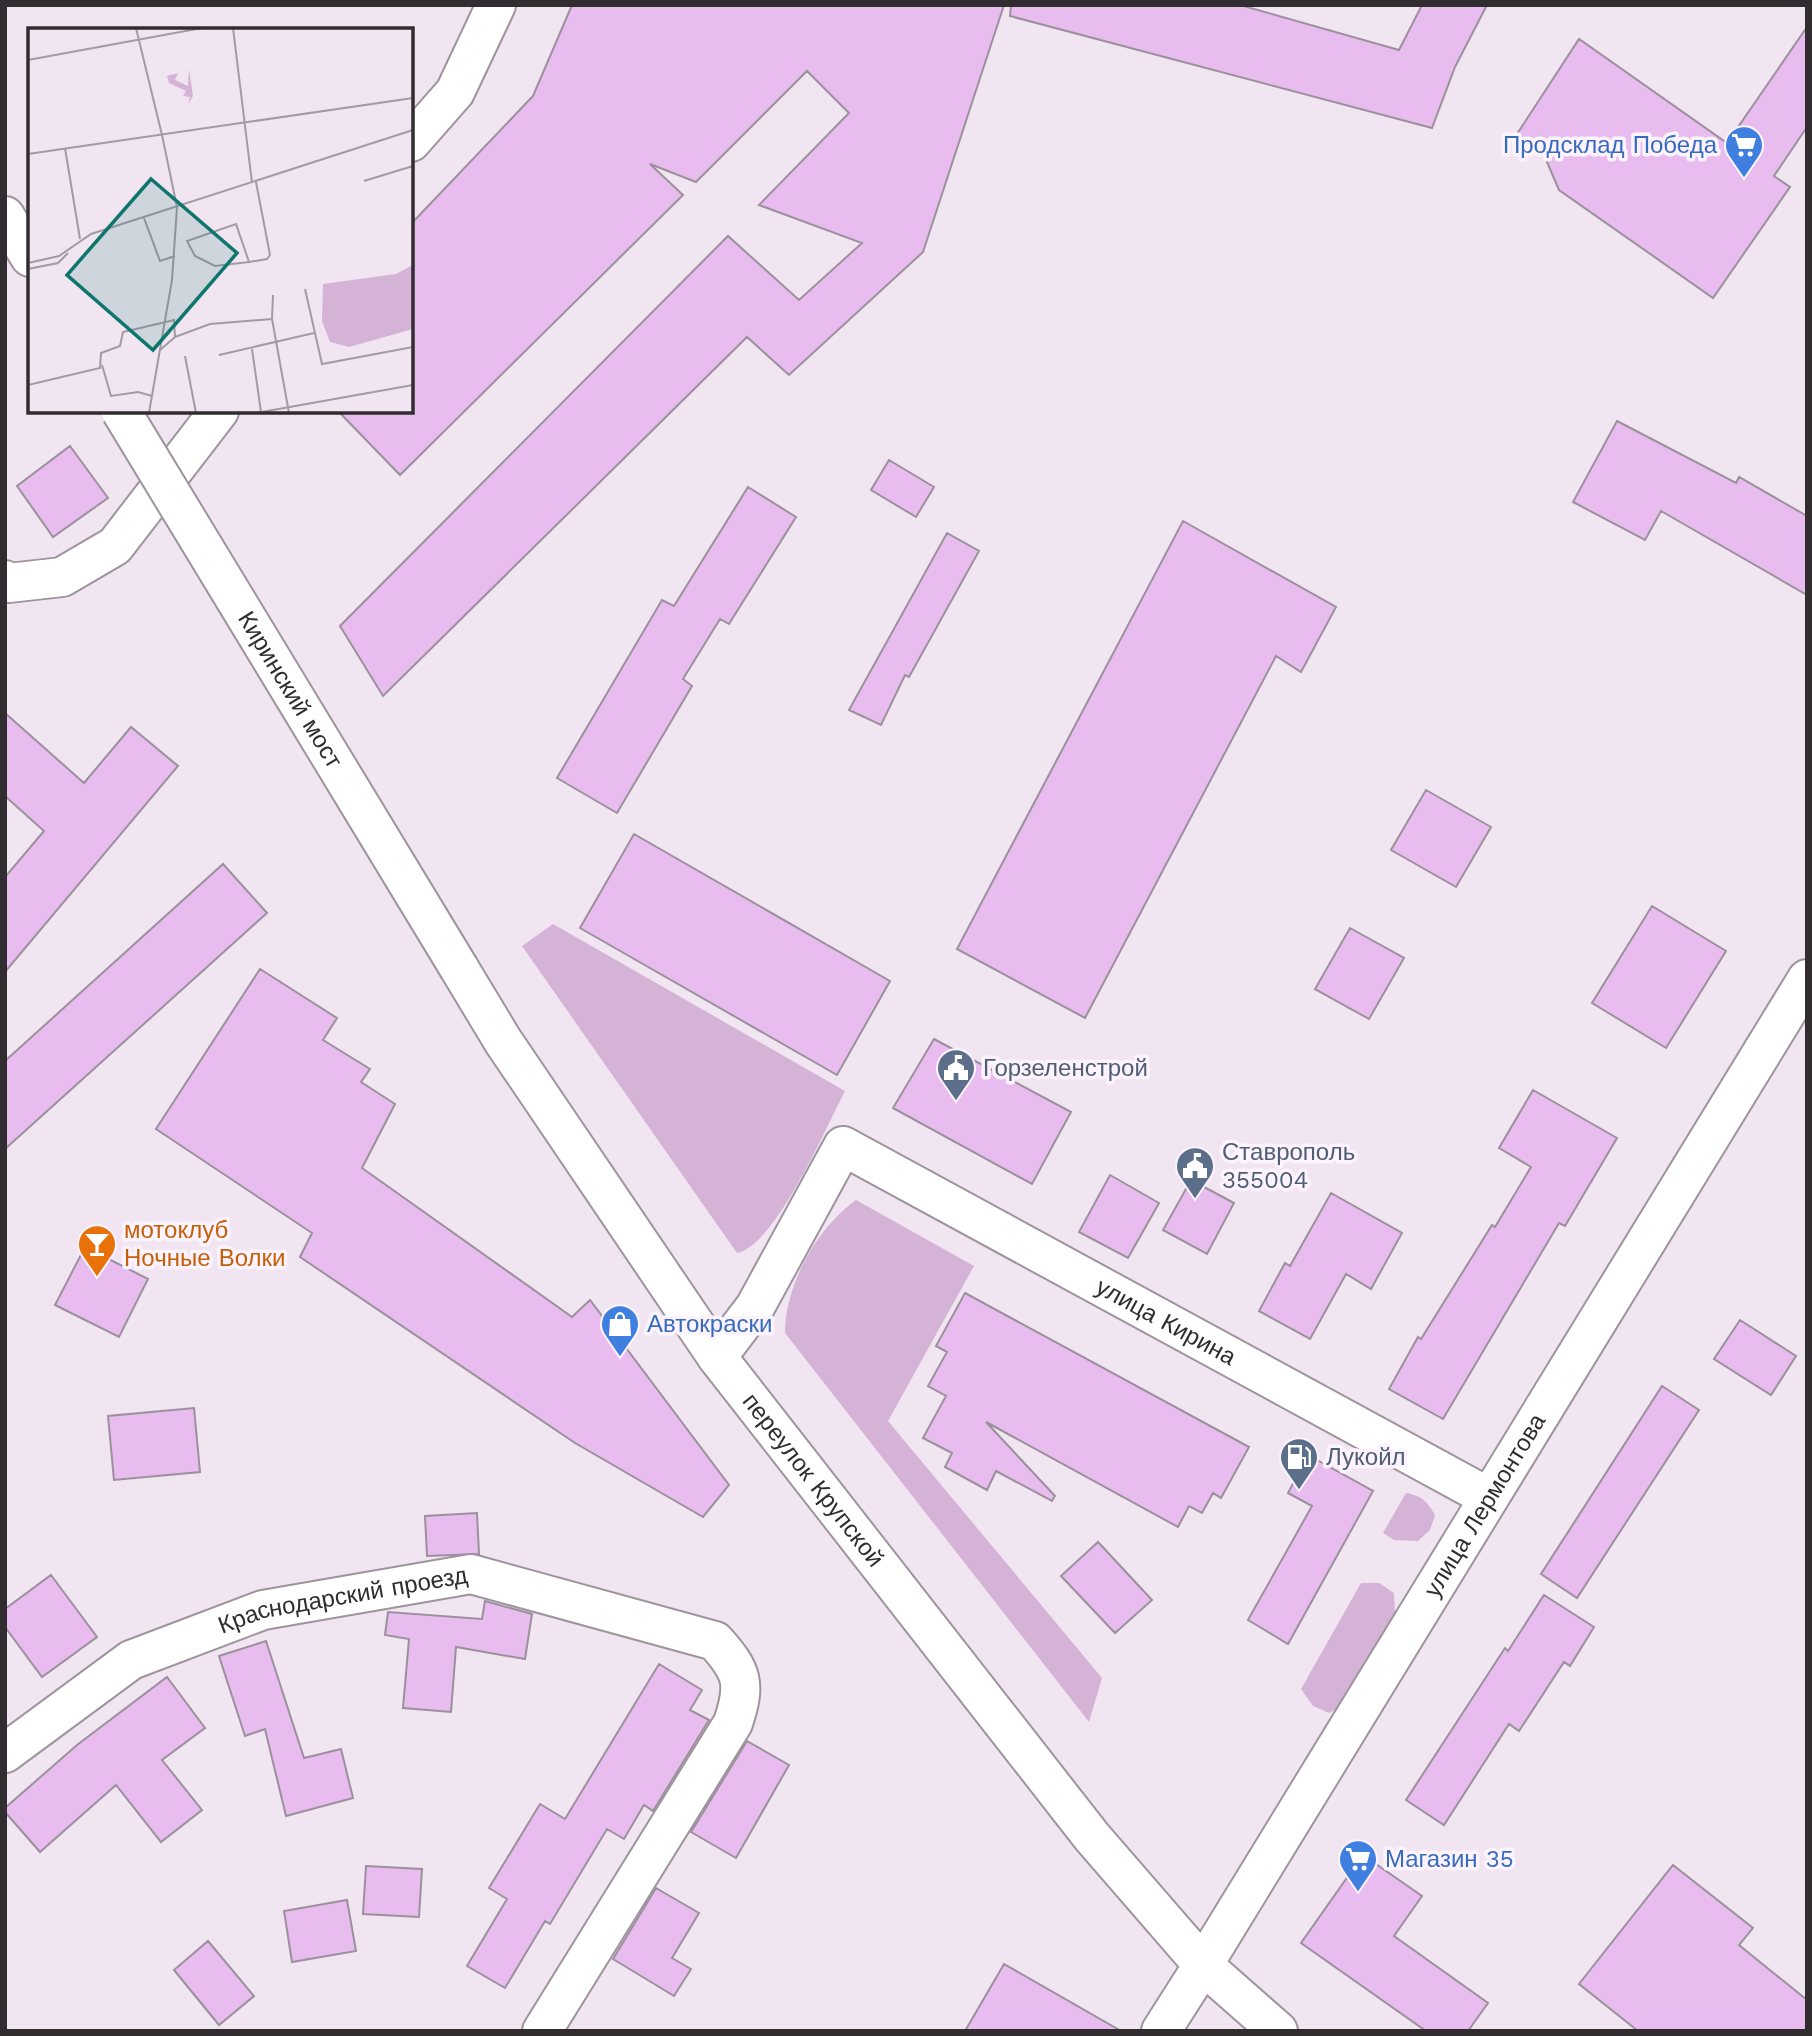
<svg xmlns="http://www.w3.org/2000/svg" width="1812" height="2036" viewBox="0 0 1812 2036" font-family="'Work Sans',sans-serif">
	<rect width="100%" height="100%" fill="#f0e5f0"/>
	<path fill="#d5b3d6" d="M553,924L845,1091C825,1129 776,1245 737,1253L522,946Z
		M856,1200L974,1266L888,1421L1102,1678L1089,1722L785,1333C785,1285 817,1228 856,1200Z
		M1406,1493C1422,1496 1427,1501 1435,1515L1430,1530L1418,1541L1394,1540L1383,1533Z
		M1361,1583H1379L1394,1593L1395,1613L1339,1708L1329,1713L1313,1706L1301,1689Z"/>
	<path fill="#e9bcf0" stroke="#9a919c" stroke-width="2" d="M572,5H1004L923,252L789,375L747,337L383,696L340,626L728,236L799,300L862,243L759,205L849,113L807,71L696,182L650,164L683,195L400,475L338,411H411V224L533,96Z
		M1011,5H1240L1399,50L1422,5H1487L1455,67L1432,128L1010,16Z
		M1807,27V127L1774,176L1790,187L1713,298L1559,190L1541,148L1517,134L1579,39L1727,143Z
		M1617,421L1736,483L1739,477L1807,516V595L1661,511L1645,540L1573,502Z
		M70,446L108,498L53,537L17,486Z
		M889,460L934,487L916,517L871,490Z
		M748,487L796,517L729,624L720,619L683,679L692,686L617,813L557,778L662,600L674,606Z
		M1183,521L1336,607L1301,672L1276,656L1085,1018L957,949Z
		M947,533L979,551L909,677L905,675L881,725L849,710Z
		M5,713L84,783L131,727L178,766L5,972V877L44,831L5,796Z
		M1426,790L1491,827L1456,887L1391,850Z
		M634,834L890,981L837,1075L580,928Z
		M223,864L267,913L5,1149V1061Z
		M1652,906L1726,951L1666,1048L1592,1003Z
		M1350,928L1404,958L1369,1019L1315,989Z
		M260,969L337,1018L323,1040L370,1069L361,1082L395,1104L362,1168L572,1317L590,1300L729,1485L703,1517L575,1443L300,1257L312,1233L156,1129Z
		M934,1039L1071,1112L1032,1184L893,1108Z
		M1533,1090L1617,1138L1565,1226L1559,1223L1443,1419L1389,1389L1418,1337L1421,1339L1492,1225L1495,1227L1531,1167L1499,1148Z
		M1110,1175L1159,1203L1128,1258L1079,1232Z
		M1191,1180L1234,1203L1207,1254L1163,1230Z
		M1331,1193L1402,1233L1371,1289L1346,1274L1310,1339L1259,1311L1285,1263L1290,1266Z
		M85,1247L148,1279L119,1337L55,1305Z
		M965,1293L1249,1447L1221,1498L1213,1493L1202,1513L1189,1506L1178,1527L986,1422L1055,1496L1052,1501L996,1471L987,1490L945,1467L952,1453L923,1438L946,1396L928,1386L947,1352L936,1346Z
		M1740,1320L1796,1356L1771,1395L1714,1359Z
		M1662,1386L1699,1410L1577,1598L1541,1574Z
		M194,1408L200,1472L114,1480L108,1416Z
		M1308,1455L1373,1491L1288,1644L1248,1620L1312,1506L1288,1493Z
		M477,1513L479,1554L427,1556L425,1516Z
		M1098,1542L1152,1600L1115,1633L1061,1576Z
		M51,1575L97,1637L42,1677L5,1627V1609Z
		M1544,1595L1594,1627L1570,1666L1564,1662L1519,1731L1509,1724L1444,1825L1406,1800L1505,1648L1508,1651Z
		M485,1601L532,1614L525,1659L456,1647L451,1712L403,1708L409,1639L385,1635L388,1612L482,1619Z
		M266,1641L304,1758L341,1749L353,1798L286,1816L265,1729L245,1736L219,1656Z
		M659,1664L702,1690L690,1710L709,1720L653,1811L644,1805L624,1839L607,1829L550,1924L545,1921L505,1988L467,1966L507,1899L489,1888L540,1804L565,1819Z
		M167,1677L205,1728L162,1760L202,1810L161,1842L116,1785L40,1852L5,1812V1808L77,1745Z
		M747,1741L789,1765L736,1858L691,1832Z
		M1363,1855L1422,1896L1394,1936L1488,2003L1468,2031H1426L1301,1943Z
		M1673,1865L1753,1928L1739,1945L1807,2000V2031H1638L1579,1984Z
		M366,1866L422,1869L419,1917L363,1914Z
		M656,1888L699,1913L672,1958L691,1969L674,1996L613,1959Z
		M347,1900L356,1951L292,1962L284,1911Z
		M208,1941L254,1996L219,2025L174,1970Z
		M1004,1964L1121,2031H965Z"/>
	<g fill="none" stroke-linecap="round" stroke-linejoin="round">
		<defs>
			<g id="street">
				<path d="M411,142L455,92L496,5"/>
				<path d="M5,580L9,583L62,577L115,546L219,411"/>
				<path id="s1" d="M717,1357L755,1307L843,1146L1488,1497"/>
				<path id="s2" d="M5,1753L131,1660L263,1610L471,1574L715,1641C743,1672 746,1684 733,1723L542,2031"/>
			</g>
			<g id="secondary">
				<path d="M5,216L30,257"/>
				<path id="s3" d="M459,968L503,1041L717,1357L1092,1837L1203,1965L1161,2031"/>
			</g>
			<g id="primary">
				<path id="s4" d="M1278,2031L1203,1965L1807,979"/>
			</g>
		</defs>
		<use href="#street" stroke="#9d949d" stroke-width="42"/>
		<use href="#secondary" stroke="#9d949d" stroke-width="42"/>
		<use href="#primary" stroke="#9d949d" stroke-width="42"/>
		<use href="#street" stroke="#fff" stroke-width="38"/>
		<use href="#secondary" stroke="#fff" stroke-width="38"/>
		<use href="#primary" stroke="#fff" stroke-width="38"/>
		<defs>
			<g id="secondary-bridge">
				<path id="s5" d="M121,411L459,968"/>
			</g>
		</defs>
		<use href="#secondary-bridge" stroke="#9d949d" stroke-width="42" stroke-linecap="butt"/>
		<use href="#secondary-bridge" stroke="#fff" stroke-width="38"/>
	</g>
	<defs>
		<symbol id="supermarket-pin" viewBox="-11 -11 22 30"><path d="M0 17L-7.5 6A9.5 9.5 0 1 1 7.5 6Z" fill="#3f7fe0" stroke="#fdf3fe"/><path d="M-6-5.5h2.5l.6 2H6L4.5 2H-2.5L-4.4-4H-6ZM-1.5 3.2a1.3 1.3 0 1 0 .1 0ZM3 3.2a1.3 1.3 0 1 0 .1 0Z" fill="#fff"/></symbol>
		<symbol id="civic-pin" viewBox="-11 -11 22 30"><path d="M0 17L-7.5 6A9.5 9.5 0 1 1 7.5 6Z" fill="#5c6f8a" stroke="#fdf3fe"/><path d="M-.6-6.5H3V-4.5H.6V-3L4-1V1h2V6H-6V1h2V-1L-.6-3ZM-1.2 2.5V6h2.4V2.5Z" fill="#fff"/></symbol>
		<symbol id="bar-pin" viewBox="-11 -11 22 30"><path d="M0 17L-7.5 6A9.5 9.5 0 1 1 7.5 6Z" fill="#e8710a" stroke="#fdf3fe"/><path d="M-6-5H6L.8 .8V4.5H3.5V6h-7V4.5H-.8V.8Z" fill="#fff"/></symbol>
		<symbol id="shop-pin" viewBox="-11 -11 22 30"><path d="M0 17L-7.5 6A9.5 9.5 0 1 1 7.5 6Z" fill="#3f7fe0" stroke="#fdf3fe"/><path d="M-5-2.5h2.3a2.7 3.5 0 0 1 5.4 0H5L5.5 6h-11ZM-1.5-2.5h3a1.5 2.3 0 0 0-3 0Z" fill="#fff"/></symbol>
		<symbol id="fuel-pin" viewBox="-11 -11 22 30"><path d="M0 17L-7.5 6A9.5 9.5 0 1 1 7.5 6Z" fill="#5c6f8a" stroke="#fdf3fe"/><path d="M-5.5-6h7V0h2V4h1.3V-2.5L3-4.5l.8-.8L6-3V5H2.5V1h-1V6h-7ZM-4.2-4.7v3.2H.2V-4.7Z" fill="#fff"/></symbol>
	</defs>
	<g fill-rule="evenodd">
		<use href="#supermarket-pin" x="1722" y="123" width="44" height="60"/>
		<use href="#civic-pin" x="934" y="1046" width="44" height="60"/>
		<use href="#civic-pin" x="1173" y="1144" width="44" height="60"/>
		<use href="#bar-pin" x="75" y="1222" width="44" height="60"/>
		<use href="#shop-pin" x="598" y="1302" width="44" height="60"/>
		<use href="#fuel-pin" x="1277" y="1435" width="44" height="60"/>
		<use href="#supermarket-pin" x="1336" y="1837" width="44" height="60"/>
	</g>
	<g text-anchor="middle" stroke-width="7" stroke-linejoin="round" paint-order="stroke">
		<g font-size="24" fill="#366cbe" stroke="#fdf3fe" text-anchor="start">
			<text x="1717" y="153" text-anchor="end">Продсклад Победа</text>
			<text x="647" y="1332">Автокраски</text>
			<text x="1385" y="1867">Магазин 35</text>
		</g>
		<g font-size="24" fill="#302c30" stroke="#fdf3fe">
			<text dy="8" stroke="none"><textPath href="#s5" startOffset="326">Киринский мост</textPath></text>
			<text dy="8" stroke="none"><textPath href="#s1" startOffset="614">улица Кирина</textPath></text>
			<text dy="8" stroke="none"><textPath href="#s3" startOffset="623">переулок Крупской</textPath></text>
			<text dy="8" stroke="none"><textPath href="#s4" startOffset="639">улица Лермонтова</textPath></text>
			<text dy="8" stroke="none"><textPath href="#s2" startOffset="378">Краснодарский проезд</textPath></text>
		</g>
		<g font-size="24" fill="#4e5e75" stroke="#fdf3fe" text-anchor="start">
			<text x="983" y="1076">Горзеленстрой</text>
			<text x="1222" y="1160">Ставрополь<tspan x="1222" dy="28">355004</tspan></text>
			<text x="1326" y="1465">Лукойл</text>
		</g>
		<g font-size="24" fill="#c56008" stroke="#fdf3fe" text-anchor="start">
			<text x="124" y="1238">мотоклуб<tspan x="124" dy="28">Ночные Волки</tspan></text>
		</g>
	</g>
	<g transform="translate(28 28)">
		<rect width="385" height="385" fill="#f0e5f0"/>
		<path d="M161,41L165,68L160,76L162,69L155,68L158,63L141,55L139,48L150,45L147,52L160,58ZM385,237V301L321,319L302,314L294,293L295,256L368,246Z" fill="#d5b3d6"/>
		<path fill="none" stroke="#a39ba3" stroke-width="2" d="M108,0L134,107M205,0L224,155M0,32L174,0M134,107L149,179M37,120L52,211M0,126L385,70M336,153L385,138M116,190L132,233L147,228M221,234L187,238L167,228L159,213L208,196L221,234L239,231L242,227L228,154M0,235L31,228L63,206L385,102M0,241L30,235L40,225M277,261L294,336L385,319M245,267L244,291L261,385M147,309L182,296L244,291M224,321L233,384M191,327L286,305M157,328L168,385M74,337L83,368L110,364L124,368M0,357L72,340L73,325L92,318L95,304L146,292L147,309L132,322M121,385L144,252L149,179M228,385L385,357"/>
		<path fill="#0f766e" fill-opacity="0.15" stroke="#0f766e" stroke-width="3.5" d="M123,151L209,225L125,322L39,247Z"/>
		<rect width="385" height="385" fill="none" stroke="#302c30" stroke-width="3.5"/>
	</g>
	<rect width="1812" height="2036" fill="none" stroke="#302c30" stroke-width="14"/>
</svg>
